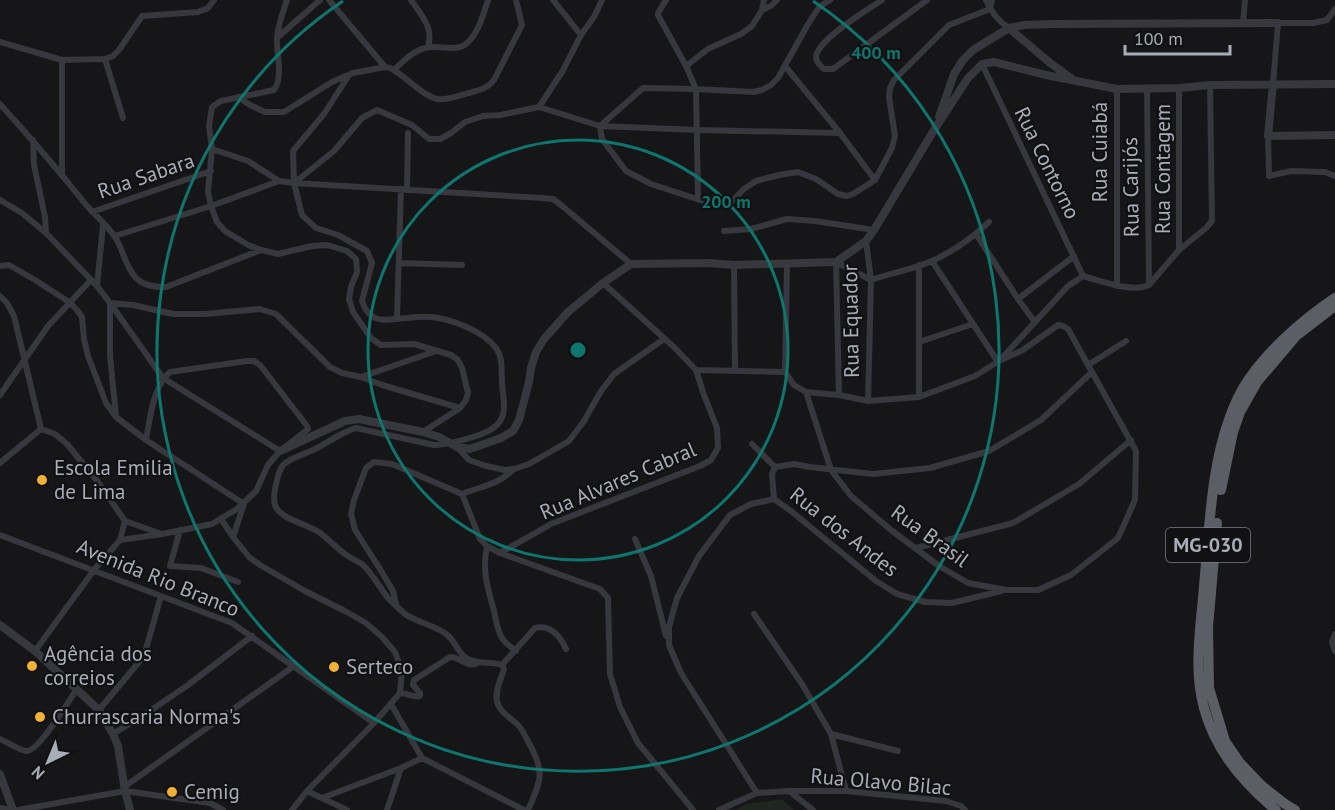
<svg xmlns="http://www.w3.org/2000/svg" width="1335" height="810" viewBox="0 0 1335 810" font-family="'PT Sans',sans-serif">
	<rect width="100%" height="100%" fill="#161618"/>
	<path fill="#1e261f" d="M782,799L794,810H736L747,804Z"/>
	<g fill="none" stroke-linecap="round" stroke-linejoin="round">
		<path stroke="#37383d" stroke-width="6" d="M287,0C283,12 278,25 277,38C276,54 284,76 274,90L221,101L212,107L209,126L212,149L208,192L211,206L217,222L225,231L248,245L261,250L278,254L312,246L327,245L347,251L356,259L357,272L351,287L349,299L353,312L371,338L381,345L414,344L451,355L458,360L462,368L468,393L466,400L460,408L423,432
			M329,0L385,67
			M411,0C421,15 434,27 428,47
			M516,0L522,25L494,80C487,89 479,90 469,93C460,95 447,101 437,99C422,96 405,75 390,68L385,67L353,73L349,75L324,114L293,151L294,183L302,215L316,228L338,235L367,251L372,263L362,301C364,307 367,313 372,316C381,323 397,318 408,318C415,317 423,316 431,317C452,319 483,331 496,348C503,357 501,369 502,379C502,389 504,398 504,407C504,423 493,430 479,435C467,439 446,445 434,445L356,428C339,433 327,444 311,451C302,455 290,458 283,465C278,471 272,497 275,505C280,520 309,524 320,533C330,540 338,550 348,556C353,560 359,561 364,566C374,576 380,588 388,598C393,604 400,609 405,614C418,623 434,625 446,634C455,640 457,652 466,658C477,665 490,661 502,665L504,669C501,679 495,690 497,701C499,712 510,717 518,725C523,730 526,738 530,745C546,774 540,782 528,810
			M553,0L581,35
			M666,0L658,13V15L686,66
			M882,0C867,10 817,40 816,57C816,63 821,66 824,69H833L927,0
			M986,0C991,12 998,21 1009,28
			M762,10L771,6L777,0
			M1243,23L1245,0
			M278,37L320,0
			M0,42L62,60L105,59L113,56L119,50L142,16L198,12L208,8L214,0
			M105,59L123,118
			M62,60V175
			M982,64L1083,276
			M785,66L840,133L875,180
			M394,70C403,61 413,51 425,48C438,44 457,53 467,43C479,32 483,15 488,0
			M1273,84L1278,23H1313L1327,20L1335,9
			M1179,88V250
			M1117,89V286
			M1147,89L1149,284
			M238,97L250,105L265,112H284L332,82L348,75
			M0,104C30,137 59,171 87,206C96,216 108,226 115,237C123,249 125,266 136,278C144,286 155,287 166,287L261,250
			M539,107L562,72L581,35L594,17L602,0
			M600,126L602,139L626,171L651,184L712,204L728,205L744,189L756,181L779,175L798,172L816,179L838,194L847,196L853,194L875,180L892,148L895,136L889,97L890,88L894,80L949,25L990,9L992,0
			M600,126L643,88L696,89L753,92L762,90L771,85L778,78L807,26L819,7L830,0
			M1268,136L1269,176L1291,171L1325,172L1335,176
			M33,140L34,165L45,217L46,233
			M212,149L248,161L279,181
			M294,183L334,151L362,118L377,110L412,125L429,139H440L451,133L465,122L483,116L500,115L539,107L600,126L697,130L840,133
			M407,190L408,133
			M698,199L696,89L686,66L708,49L741,34L752,26L762,10L764,0
			M0,200L22,213L46,233L97,286L110,303L133,305L173,314H205L260,309L276,314L330,367L342,373L361,377L436,351
			M92,212L211,171
			M724,231L751,229L787,219L815,221L874,230
			M976,234L1018,299L1034,321
			M115,236L211,206L279,181L294,183L543,198L553,199L561,205L631,264
			M866,241L871,280L868,401
			M932,261L998,362
			M399,263L462,265
			M787,263L785,372L794,385L806,392L839,395L868,401L919,397L975,376L999,361L1023,350L1058,325L1063,326L1068,329L1136,451L1135,500L1118,538L1071,575L1038,590H1006L968,583L939,566L891,530L851,496L831,470L806,392
			M734,265L735,371
			M0,266L9,265L35,280L69,302L77,310L82,317L84,339L88,356L106,403L116,417L146,440L244,504L233,537
			M871,280C891,273 915,269 934,260C954,251 973,237 989,222
			M97,286L103,225
			M0,296L7,303L14,316L41,429
			M1018,299L1074,256
			M110,303L163,378L280,451
			M110,303V356L116,416
			M397,318L401,189
			M919,342L973,324
			M1002,358L1068,286L1083,276C1101,281 1132,293 1149,285L1179,250L1206,228L1212,221L1210,85
			M1088,365L1126,341
			M696,370L785,372
			M361,377L382,385L460,408
			M0,395L48,326L91,280
			M839,395L836,262L871,280
			M919,397V265
			M752,444L775,467
			M457,447L469,460L486,466L505,470L514,469L529,464L569,441L584,421L601,391L614,374L664,339
			M0,463L41,429L55,434L67,444L98,482L125,521L159,533
			M514,469C498,485 482,486 462,494L480,539L487,546L500,553L600,589L608,598L610,674L620,707L638,743L693,810
			M774,499L772,474L775,467L794,464L810,467L873,474L930,468L989,451L1041,420L1092,372
			M221,519L233,537L249,557L260,565L305,591L345,611L366,623L382,637L395,652L402,671L400,693L374,723L307,791L292,810
			M180,530L170,566L201,568L238,582
			M0,535L232,623L374,723
			M635,539L651,576L666,636
			M120,540L162,534L212,524L237,509L256,491L268,465L280,451L308,429L307,426L260,365L254,361H247L170,372C153,386 150,419 146,440
			M487,546C482,572 487,585 494,611C496,620 497,630 502,638C505,643 511,647 516,651
			M916,548L1013,523L1079,484L1131,440
			M500,553L551,524L700,466L711,460L718,448L717,428L704,395L696,370L675,348L603,283
			M396,604L393,591L380,569L355,530L351,514L354,500L366,468L374,462L392,464L462,494
			M754,614L802,684L831,734L846,791
			M1335,634L1332,642L1335,651
			M35,651L94,570L120,540L125,521
			M502,665L535,628C551,624 560,636 566,649
			M400,693C407,693 414,698 420,696V693L413,685L414,680L450,657C460,657 469,669 477,663
			M391,704L422,758L524,810
			M99,710L144,656L161,596
			M113,734L150,711L188,685L252,636
			M831,734L898,751
			M0,739C7,742 19,750 26,751C38,753 70,699 77,689
			M124,787L294,666
			M307,791L347,810
			M789,791L813,810
			M757,793L681,673L669,645V627L677,598L699,556L730,515L751,504L774,499L791,511L876,581L897,594L925,602L952,603L1001,591
			M322,798L401,768L422,758
			M0,808L10,810
			M18,810L125,791L210,803L223,810
			M387,810L401,768
			M719,810L757,793L788,791H846L946,801L961,806L965,810"/>
		<path stroke="#37383d" stroke-width="8" d="M1009,28L1049,62L1072,79
			M1273,84L1268,136L1335,135
			M939,117L954,74L963,60L973,50L1009,28L1025,25L1051,24L1278,23
			M280,451L345,421L359,419L423,432L439,437L457,447L470,449L501,438L513,431L519,420L529,382L531,368L536,352L544,339L568,312L603,283L631,264L709,263L734,265L836,262L866,241L874,230L934,130L968,78L982,64L994,62L1046,75L1117,89L1179,88L1210,85L1335,84
			M0,625L35,651L99,710L113,734L118,746L125,791L130,810
			M0,774L13,810"/>
		<path stroke="#5b5e65" stroke-width="10" d="M1221,490L1233,432L1240,412L1257,382L1296,336L1335,306
			M1217,523L1208,627L1209,688L1225,741L1240,763L1262,786L1285,804L1295,810
			M1276,810C1243,783 1215,750 1204,708C1193,668 1201,626 1204,586C1210,522 1211,447 1242,390C1262,355 1302,320 1335,298"/>
	</g>
	<g fill="none" stroke="#0f766e" stroke-width="3">
		<circle cx="578" cy="350" r="210"/>
		<path d="M813 1A421 421 0 1 1 343 1"/>
	</g>
	<g fill="#f2b134" stroke="#111113" stroke-width="2">
		<circle cx="42" cy="480" r="6"/>
		<circle cx="32" cy="666" r="6"/>
		<circle cx="334" cy="667" r="6"/>
		<circle cx="40" cy="717" r="6"/>
		<circle cx="172" cy="792" r="6"/>
	</g>
	<g text-anchor="middle" stroke-width="4.5" stroke-linejoin="round" paint-order="stroke">
		<rect fill="#111113" stroke="#7b7e86" stroke-width="1.5" x="1166" y="528" width="84" height="34" rx="4.5"/>
		<g font-size="20" font-weight="bold" fill="#a8adb8">
			<text x="1208" y="552">MG-030</text>
		</g>
		<g font-size="21" fill="#a8adb8" stroke="#111113">
			<text transform="translate(1100 152) rotate(-90)" y="7">Rua Cuiabá</text>
			<text transform="translate(1047 163) rotate(64)" y="7">Rua Contorno</text>
			<text transform="translate(1163 169) rotate(-90)" y="7">Rua Contagem</text>
			<text transform="translate(146 176) rotate(-19)" y="7">Rua Sabara</text>
			<text transform="translate(1131 187) rotate(-91)" y="7">Rua Carijós</text>
			<text transform="translate(851 321) rotate(-91)" y="7">Rua Equador</text>
			<text transform="translate(618 481) rotate(-23)" y="7">Rua Alvares Cabral</text>
			<text transform="translate(844 532) rotate(38)" y="7">Rua dos Andes</text>
			<text transform="translate(930 536) rotate(36)" y="7">Rua Brasil</text>
			<text transform="translate(158 578) rotate(22)" y="7">Avenida Rio Branco</text>
			<text transform="translate(881 782) rotate(5)" y="7">Rua Olavo Bilac</text>
		</g>
		<g font-size="21" fill="#a8adb8" stroke="#111113" text-anchor="start">
			<text x="54" y="475">Escola Emilia<tspan x="54" dy="24">de Lima</tspan></text>
			<text x="44" y="661">Agência dos<tspan x="44" dy="24">correios</tspan></text>
			<text x="346" y="674">Serteco</text>
			<text x="52" y="724">Churrascaria Norma's</text>
			<text x="184" y="799">Cemig</text>
		</g>
	</g>
	<circle cx="578" cy="350" r="9" fill="#0f766e" stroke="#111113" stroke-width="3"/>
	<g font-size="18" text-anchor="middle" font-weight="bold" fill="#0f766e" stroke="#111113" stroke-width="4.5" stroke-linejoin="round" paint-order="stroke">
		<text x="876" y="59">400 m</text>
		<text x="726" y="208">200 m</text>
	</g>
	<g transform="translate(48 762) rotate(223)" stroke="#111113" stroke-width="4.5" paint-order="stroke">
	<path d="M0-4.5L10 22L0 15L-10 22Z" fill="#a8adb8"/>
	<text y="-9" font-size="16" font-weight="bold" text-anchor="middle" fill="#a8adb8">N</text>
	</g>
	<path d="M1125 45v9h105v-9" fill="none" stroke="#a8adb8" stroke-width="3"/>
	<text x="1134" y="45" font-size="18" fill="#a8adb8" stroke="#111113" stroke-width="4.5" paint-order="stroke">100 m</text>
</svg>
